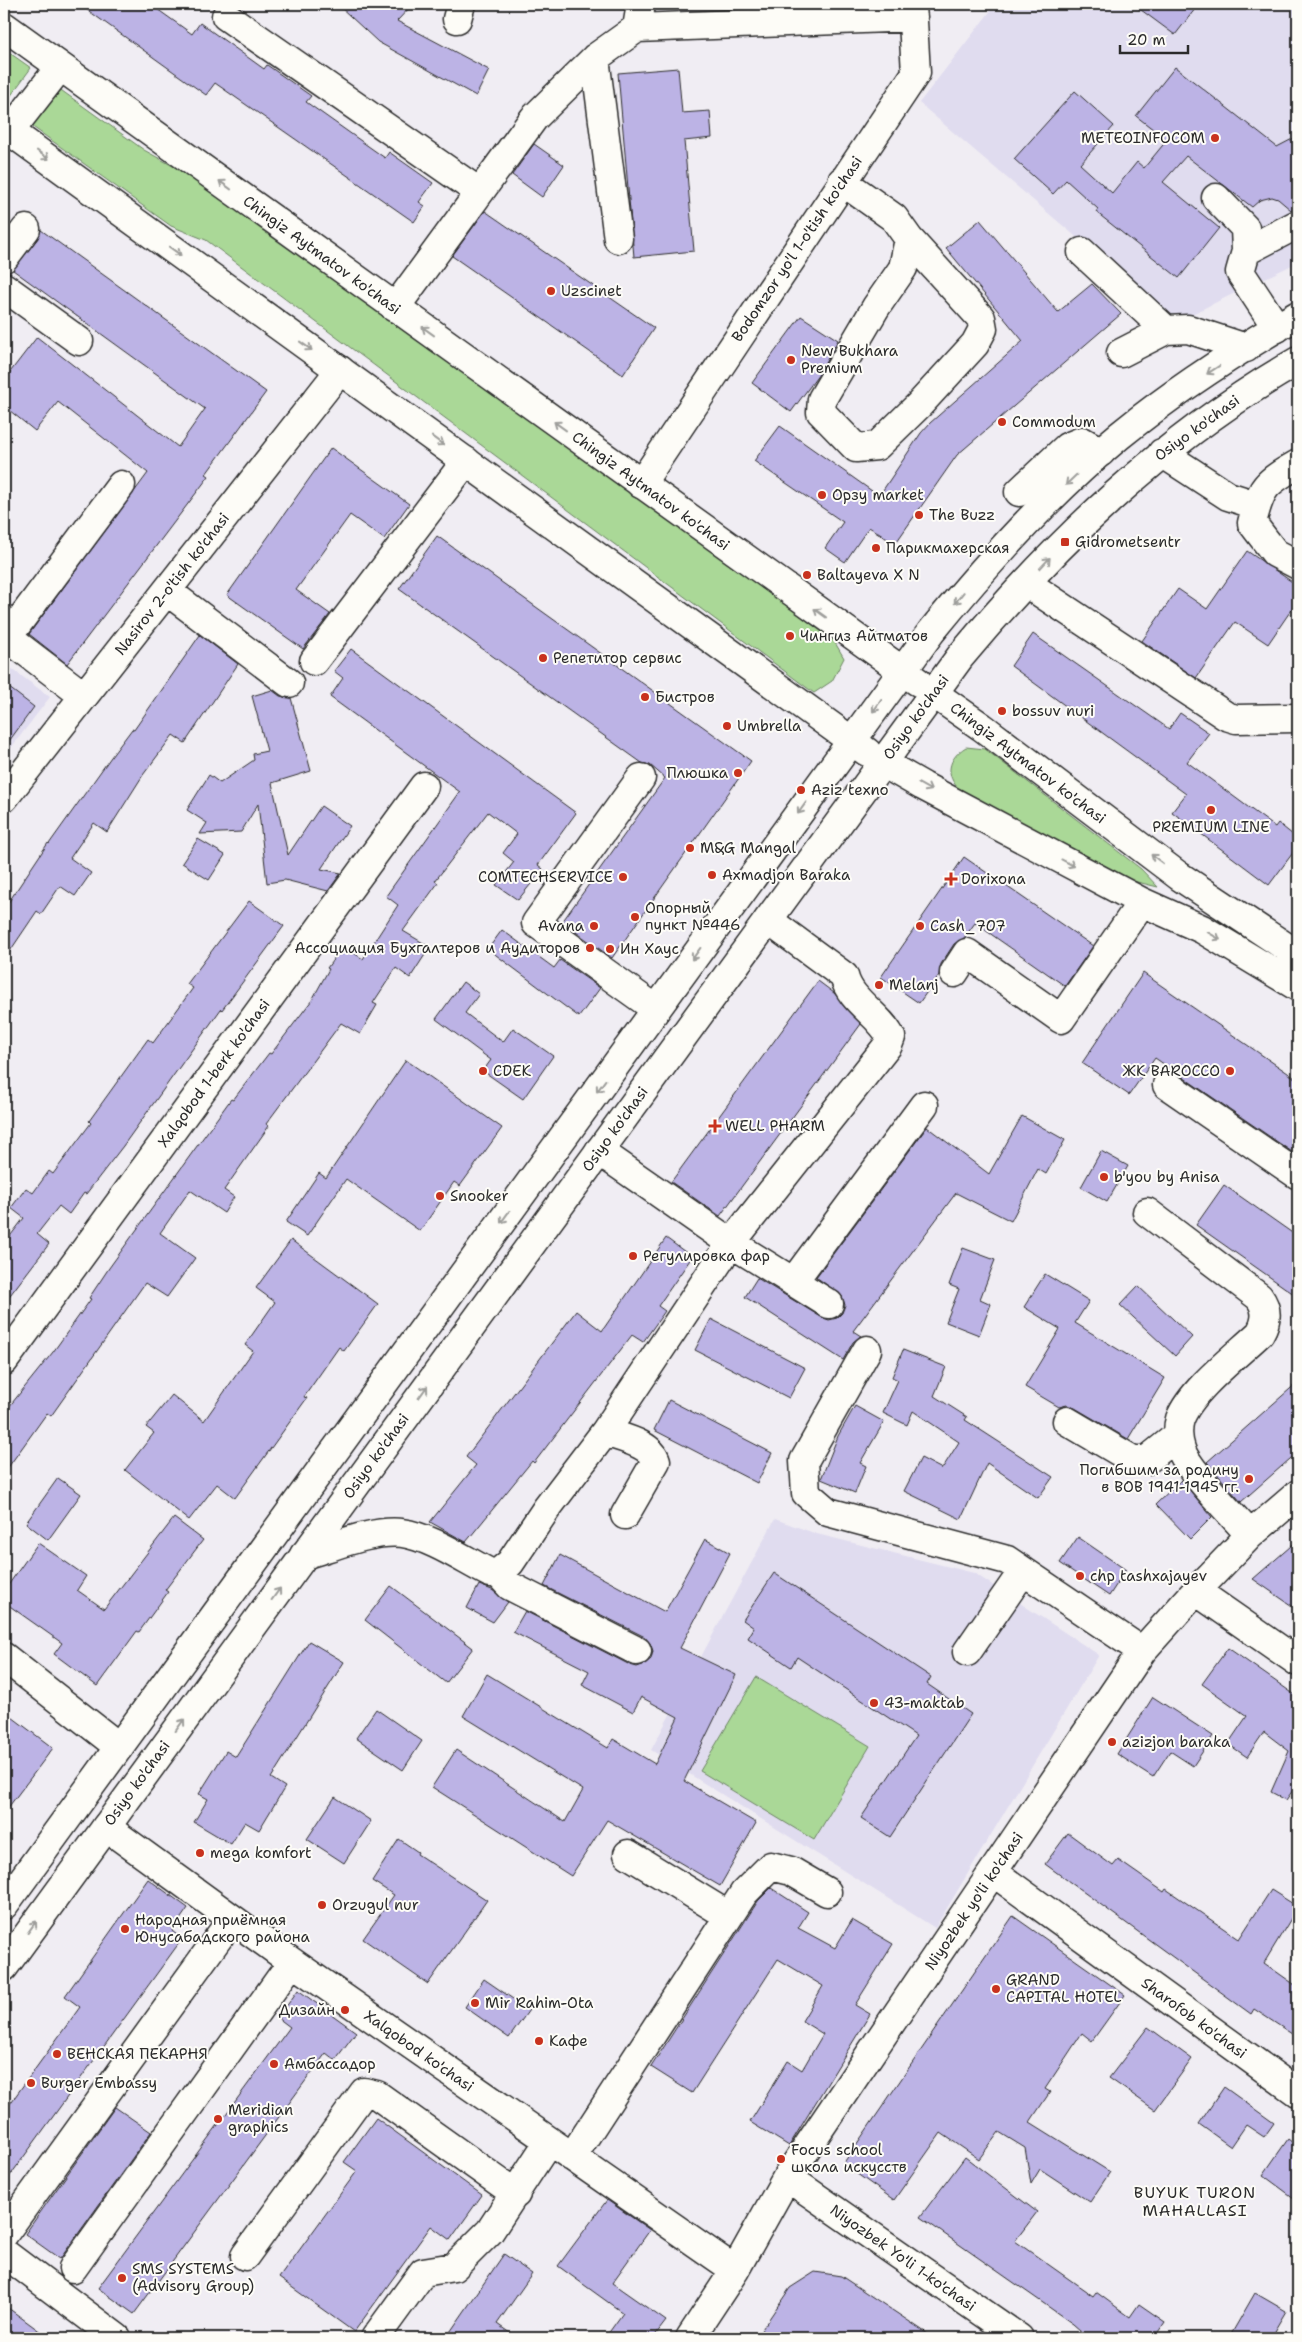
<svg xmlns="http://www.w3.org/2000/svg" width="1302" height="2342" viewBox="0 0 1302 2342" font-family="'Shantell Sans',sans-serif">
	<rect width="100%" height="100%" fill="#f0edf3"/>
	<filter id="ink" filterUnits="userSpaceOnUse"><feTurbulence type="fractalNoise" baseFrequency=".02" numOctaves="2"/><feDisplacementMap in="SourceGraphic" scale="10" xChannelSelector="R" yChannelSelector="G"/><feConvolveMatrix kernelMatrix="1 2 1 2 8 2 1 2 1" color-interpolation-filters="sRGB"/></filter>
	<g filter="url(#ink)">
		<path fill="#e0dcef" d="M996,4H1298V262L1176,322L919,103Z
			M4,663L50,697L4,757Z
			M775,1519L817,1534L974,1573L1099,1655L935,1928L651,1750Z"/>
		<path fill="#aad897" stroke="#6a8261" d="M4,49L31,68L4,105Z
			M58,88L144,150L220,192L647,501L834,641L844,658L832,681L814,693L206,240L171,226L30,125Z
			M966,747L985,749L1141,869L1158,887L1133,881L960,790C944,775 948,758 966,747Z
			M756,1677L870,1746L814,1840L700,1771Z"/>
		<path fill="#bcb3e5" stroke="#2b2b2b" d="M79,4H150L192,34L200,23L264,69L267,65L311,96L306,102L385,158L389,152L433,183L419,202L425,206L414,222L215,83L206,95Z
			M337,4H413L397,21L489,70L476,96L378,42Z
			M1133,4H1199L1175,35Z
			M1175,67L1277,147L1298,136V208L1291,210L1278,199L1272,197L1260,200L1252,207L1186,156L1163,182L1219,228L1179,278L1096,212L1098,209L1066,180L1053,194L1014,159L1075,91L1114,126L1080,164L1112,193L1137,162L1144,168L1167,140L1136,116Z
			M678,68L682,113L710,111L712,138L684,141L694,251L634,257L618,73Z
			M534,144L564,165L542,197L512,175Z
			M485,211L654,328L623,375L452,256Z
			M980,220L1058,312L1092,284L1121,314L957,455L895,544L869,527L845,562L825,548L843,522L754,461L780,426L879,496L921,433L930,423L1023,341L946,248Z
			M41,230L266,392L206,474L209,476L67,664L29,634L148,473L58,402L35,431L4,406V380L37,337L178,447L205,409L13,270L38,238Z
			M801,316L838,340L819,374L791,412L752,383Z
			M331,448L409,504L384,539L350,515L296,590L330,614L303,649L227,595Z
			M437,536L751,761L612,958L562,922L665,778L650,765L642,763L399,589Z
			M1247,551L1298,586V600L1268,644L1235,622L1196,678L1142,641L1178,589L1207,609Z
			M1033,634L1169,729L1180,713L1209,733L1187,762L1275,827L1278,823L1298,839V846L1269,885L1172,812L1186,794L1011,666Z
			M200,635L238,664L185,743L173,735L143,775L107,832L94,823L70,858L91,873L75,896L60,886L41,914L37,911L4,960V909L48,843L49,844L111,757L132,729L134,730Z
			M351,649L576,813L538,865L543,869L518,900L496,885L514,862L503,853L517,834L488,812L435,881L438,883L403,931L430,947L410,978L396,968L373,1003L377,1005L360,1034L341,1023L266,1124L269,1126L224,1190L234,1197L224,1213L190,1190L160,1233L195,1258L167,1297L145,1283L51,1416L47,1413L4,1473V1413L53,1352L91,1299L89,1298L109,1268L231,1099L233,1100L269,1053L271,1054L312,1000L329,969L327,968L343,946L363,959L398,905L386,896L460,792L330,697L343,678L334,671Z
			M4,684L34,707L4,748Z
			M272,690L280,696L291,698L311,771L272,783L288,855L321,806L350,826L321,869L341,873L328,891L285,880L267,883L258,804L241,832L200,834L207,823L187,810L209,775L220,783L254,760L253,754L267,751L252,696Z
			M198,839L225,855L209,880L182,863Z
			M964,857L1093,946L1065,986L975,923L964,938L954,944L941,964L939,975L919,1003L881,977Z
			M249,901L284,926L222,1010L221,1009L123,1146L86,1194L84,1193L69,1214L59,1206L37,1234L49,1244L4,1303V1244L24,1218L11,1208L26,1188L33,1193L49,1171L53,1174L91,1123L89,1121L148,1039L153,1043L193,988L187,984Z
			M502,930L554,968L560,960L600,988L579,1017L488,949Z
			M1143,973L1298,1080V1156L1155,1058L1129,1095L1082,1063Z
			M818,981L834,993L861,1024L720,1216L671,1182Z
			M463,982L479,994L465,1013L503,1042L513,1028L553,1056L523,1099L483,1071L491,1060L436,1019Z
			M406,1060L502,1128L460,1186L454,1182L420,1231L346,1179L307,1236L286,1222L319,1173L326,1178Z
			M1022,1116L1065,1140L1046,1174L1038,1169L1011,1221L956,1193L853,1331L861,1336L853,1342L843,1360L745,1297L757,1278L821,1317L829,1320L837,1318L842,1313L845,1305L842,1296L816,1277L927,1127L989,1174Z
			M1101,1151L1128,1166L1107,1202L1081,1187Z
			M1224,1185L1298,1237V1297L1196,1225Z
			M666,1238L692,1257L658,1306L665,1311L643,1342L632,1335L534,1463L532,1461L466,1542L430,1522L476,1465L466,1457L576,1311L602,1331Z
			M291,1240L378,1304L344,1351L339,1347L304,1397L307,1398L235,1498L217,1484L189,1520L125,1470L154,1433L146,1427L172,1395L204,1421L253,1351L245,1345L275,1302L256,1288Z
			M963,1248L995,1260L980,1299L991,1304L979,1335L946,1322L959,1289L949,1285Z
			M1045,1274L1089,1301L1075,1323L1165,1378L1128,1439L1075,1408L1067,1405L1059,1407L1025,1387L1060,1329L1024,1307Z
			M1138,1286L1192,1337L1175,1356L1120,1305Z
			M711,1319L805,1368L789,1398L695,1350Z
			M903,1350L946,1367L934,1396L967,1417L965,1420L1053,1477L1038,1498L987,1463L961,1519L904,1491L921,1458L942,1469L959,1442L913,1411L907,1425L883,1413L898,1380L892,1377Z
			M1298,1382V1452L1241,1502L1207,1462Z
			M669,1400L772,1453L757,1483L654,1430Z
			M855,1406L884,1422L860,1463L866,1466L855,1493L821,1479L838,1436Z
			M58,1478L81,1494L48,1540L26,1523Z
			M1181,1480L1212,1517L1190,1539L1156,1504Z
			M174,1518L203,1540L165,1590L168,1592L139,1632L137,1631L97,1686L54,1654L62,1643L4,1602V1591L38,1543L86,1576L77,1590L104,1609Z
			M1078,1537L1126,1570L1109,1596L1060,1563Z
			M705,1539L730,1553L680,1648L736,1675L684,1781L756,1823L720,1886L607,1820L571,1876L432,1787L456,1750L565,1822L583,1790L463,1716L487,1674L608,1748L613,1739L655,1764L678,1717L641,1697L633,1712L582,1685L589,1671L513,1632L525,1611L630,1665L637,1667L645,1664L651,1659L653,1651L650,1643L645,1637L544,1586L560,1555L665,1612Z
			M1298,1540V1610L1253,1579Z
			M774,1573L931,1677L927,1684L971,1714L890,1837L861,1818L916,1736L797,1657L791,1667L748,1638L754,1628L743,1620Z
			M479,1585L492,1590L508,1602L493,1622L467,1608Z
			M391,1586L473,1648L446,1683L365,1620Z
			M309,1641L344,1662L271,1778L285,1787L259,1830L245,1822L231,1844L194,1822L208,1799L199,1794L226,1751L236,1757Z
			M1228,1648L1298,1697V1783L1286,1800L1271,1792L1289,1751L1264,1732L1247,1757L1228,1744L1247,1716L1202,1684Z
			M1153,1697L1213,1736L1193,1766L1170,1751L1153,1777L1117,1754Z
			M376,1709L422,1741L403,1770L356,1738Z
			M4,1711L53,1748L4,1813Z
			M335,1797L371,1821L344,1863L307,1839Z
			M1068,1833L1113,1866L1118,1860L1164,1892L1166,1889L1239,1939L1271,1890L1298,1907L1264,1963L1298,1987V2038L1254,2009L1251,2014L1045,1864Z
			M399,1839L418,1852L417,1854L487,1900L428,1984L363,1939L394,1895L372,1881Z
			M148,1879L188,1908L172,1931L182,1939L4,2184V2112L80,2007L65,1996Z
			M771,1888L808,1912L798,1928L835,1948L852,1920L893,1944L855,2005L870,2014L789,2146L750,2122L788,2061L802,2070L823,2034L802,2021L823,1986L778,1959L692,2093L651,2067L758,1901Z
			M1013,1916L1125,1995L1092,2041L1082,2033L1045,2089L1050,2092L1030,2122L1110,2172L1090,2202L1040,2169L1031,2184L1025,2148L999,2132L979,2159L941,2133L894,2200L843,2164Z
			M484,1979L529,2010L509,2038L465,2007Z
			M298,1990L356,2032L335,2060L326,2053L134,2314L98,2288L290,2027L278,2018Z
			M1148,2027L1192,2059L1155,2110L1109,2078Z
			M1224,2087L1274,2123L1264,2137L1246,2125L1231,2147L1199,2124Z
			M115,2107L151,2132L60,2259L25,2234Z
			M376,2118L482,2195L450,2240L431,2226L354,2332L279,2278L357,2171L344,2162Z
			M1288,2139L1298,2147V2201L1263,2175Z
			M965,2157L1037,2212L1015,2241L1093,2296L1096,2292L1130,2317L1139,2304L1165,2322L1154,2338H1089L1073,2324L920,2217Z
			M607,2200L650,2230L612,2283L666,2321L653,2338H605L623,2313L558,2266Z
			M504,2254L532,2274L497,2324L517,2338H446Z
			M815,2272L841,2276L934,2338H756L790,2288Z
			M1255,2293L1286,2311L1270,2338H1229Z
			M4,2305L49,2338H4Z"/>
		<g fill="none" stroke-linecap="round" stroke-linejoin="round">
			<defs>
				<path id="minor" d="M226,16L479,192
					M457,19L461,4
					M637,28L913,17
					M595,58L618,239
					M842,181L894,218L909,239L903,268L876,307L822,399L821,412L856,448L877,446L919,405L975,344L983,329L981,318L909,239
					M1216,198L1245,228L1246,251L1240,272L1277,328
					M1246,251L1298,224
					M1082,252L1166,330
					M4,258L26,229
					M4,287L79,341
					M395,308L534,118L595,58L637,28L641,4
					M1121,353L1166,330L1188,329L1246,348
					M1162,453L1228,496L1256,505
					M1298,464C1265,483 1261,486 1252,523L1275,553L1298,565
					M641,484L916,73L912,4
					M1019,492L1067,447L1082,441L1101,452
					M1026,583L1226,716L1236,719L1298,718
					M167,591L289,683
					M4,635L84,696
					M7,638L121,485
					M314,661L466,461
					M933,693L982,727L1179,876L1298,955
					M883,763L923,786L1142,902L1202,929L1298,987
					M641,778L536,923L656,1009
					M4,798L340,370
					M954,973L967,953L1061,1019L1142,902
					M1167,1085L1298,1175
					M599,1151L731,1243L829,1304
					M1147,1212L1259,1297C1268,1309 1267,1321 1260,1333C1237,1355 1191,1390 1180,1419C1177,1428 1178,1441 1181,1449C1187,1470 1234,1516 1250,1535
					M793,1282L924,1105
					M867,1350L804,1461L806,1493L828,1512L1007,1560L1142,1651
					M4,1361L424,786
					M1067,1421L1133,1460H1147L1178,1435
					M625,1515L656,1461C651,1443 621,1438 605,1432L731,1243L888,1045L891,1037C879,1014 850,1001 844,976L768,920
					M304,1555C332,1547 374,1529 402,1533C431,1537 464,1560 490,1573H498L510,1563L547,1508L605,1432
					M498,1573L510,1586L637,1651
					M1196,1591L1298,1662
					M967,1652L1023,1571
					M4,1657L119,1747
					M106,1827L292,1962L735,2270
					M628,1854L729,1916
					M993,1872L1298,2093
					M572,2157L744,1893L771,1866L791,1871L827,1892
					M787,2177L1019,2338
					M4,2234L232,1919
					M4,2253L117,2338
					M245,2256L364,2092L377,2095L516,2194
					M73,2268L292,1962
					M375,2338L423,2272L454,2267L490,2231L549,2141
					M690,2338L735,2270L787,2177L1142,1651L1196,1591L1250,1535L1298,1494"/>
				<path id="major" d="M4,26L918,682
					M4,127L867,752
					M10,131L60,67
					M4,1905L931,632C988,562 1049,494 1119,436C1173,392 1238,350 1298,315
					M4,1967L960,657C1057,541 1167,436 1298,361"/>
			</defs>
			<use href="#minor" stroke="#2b2b2b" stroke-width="31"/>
			<use href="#major" stroke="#2b2b2b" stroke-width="31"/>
			<use href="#minor" stroke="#fdfcf7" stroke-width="28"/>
			<use href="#major" stroke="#fdfcf7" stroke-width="28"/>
		</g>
		<defs><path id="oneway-shaft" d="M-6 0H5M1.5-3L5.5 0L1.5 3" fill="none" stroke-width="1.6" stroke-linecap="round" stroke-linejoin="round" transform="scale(1.25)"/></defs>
		<g stroke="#9e9e9b">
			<use href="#oneway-shaft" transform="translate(43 155) rotate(36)"/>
			<use href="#oneway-shaft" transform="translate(225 185) rotate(-144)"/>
			<use href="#oneway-shaft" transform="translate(175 251) rotate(36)"/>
			<use href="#oneway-shaft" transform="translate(428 331) rotate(-144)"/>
			<use href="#oneway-shaft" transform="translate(306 346) rotate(36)"/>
			<use href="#oneway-shaft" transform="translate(1213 370) rotate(147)"/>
			<use href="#oneway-shaft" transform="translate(560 426) rotate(-144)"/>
			<use href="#oneway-shaft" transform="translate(438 441) rotate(36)"/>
			<use href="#oneway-shaft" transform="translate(1071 480) rotate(136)"/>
			<use href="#oneway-shaft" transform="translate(1045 563) rotate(-47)"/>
			<use href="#oneway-shaft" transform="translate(959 598) rotate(129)"/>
			<use href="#oneway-shaft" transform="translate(820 613) rotate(-144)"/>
			<use href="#oneway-shaft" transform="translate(877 706) rotate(126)"/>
			<use href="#oneway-shaft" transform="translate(925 787) rotate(29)"/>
			<use href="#oneway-shaft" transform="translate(802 808) rotate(126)"/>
			<use href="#oneway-shaft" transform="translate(1157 859) rotate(-143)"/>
			<use href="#oneway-shaft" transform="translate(1068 863) rotate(28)"/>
			<use href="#oneway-shaft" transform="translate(1214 936) rotate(31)"/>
			<use href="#oneway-shaft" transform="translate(696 954) rotate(126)"/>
			<use href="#oneway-shaft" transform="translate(601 1086) rotate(126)"/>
			<use href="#oneway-shaft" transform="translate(505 1217) rotate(126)"/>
			<use href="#oneway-shaft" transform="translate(423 1392) rotate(-54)"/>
			<use href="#oneway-shaft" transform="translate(276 1594) rotate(-54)"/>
			<use href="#oneway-shaft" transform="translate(180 1725) rotate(-54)"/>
			<use href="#oneway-shaft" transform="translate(32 1927) rotate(-54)"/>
		</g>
	</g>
	<g fill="#c8321e" stroke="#fdfcf7" stroke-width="2">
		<circle cx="1215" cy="138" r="5"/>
		<circle cx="551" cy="291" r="5"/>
		<circle cx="791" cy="360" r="5"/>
		<circle cx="1002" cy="422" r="5"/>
		<circle cx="822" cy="495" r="5"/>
		<circle cx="919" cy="515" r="5"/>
		<rect x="1060" y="537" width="10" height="10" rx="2.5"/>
		<circle cx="876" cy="548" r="5"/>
		<circle cx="807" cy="575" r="5"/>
		<circle cx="790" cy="636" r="5"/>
		<circle cx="543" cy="658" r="5"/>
		<circle cx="645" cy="697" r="5"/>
		<circle cx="1002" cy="711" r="5"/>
		<circle cx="727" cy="726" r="5"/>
		<circle cx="738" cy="773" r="5"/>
		<circle cx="801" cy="790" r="5"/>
		<circle cx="1211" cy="810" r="5"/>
		<circle cx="690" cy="848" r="5"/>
		<circle cx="712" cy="875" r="5"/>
		<circle cx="623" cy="877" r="5"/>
		<path d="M948.5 871.5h5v5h5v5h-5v5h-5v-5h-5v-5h5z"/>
		<circle cx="635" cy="917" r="5"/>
		<circle cx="594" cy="926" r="5"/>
		<circle cx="920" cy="926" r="5"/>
		<circle cx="590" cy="948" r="5"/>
		<circle cx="610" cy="949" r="5"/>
		<circle cx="879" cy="985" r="5"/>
		<circle cx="483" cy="1071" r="5"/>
		<circle cx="1230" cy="1071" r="5"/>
		<path d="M712.5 1118.5h5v5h5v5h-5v5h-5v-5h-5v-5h5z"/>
		<circle cx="1104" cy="1177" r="5"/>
		<circle cx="440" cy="1196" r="5"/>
		<circle cx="633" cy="1256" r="5"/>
		<circle cx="1249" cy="1479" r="5"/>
		<circle cx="1080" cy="1576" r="5"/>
		<circle cx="874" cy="1703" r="5"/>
		<circle cx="1112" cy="1742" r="5"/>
		<circle cx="200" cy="1853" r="5"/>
		<circle cx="322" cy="1905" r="5"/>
		<circle cx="125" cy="1929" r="5"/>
		<circle cx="996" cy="1989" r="5"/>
		<circle cx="475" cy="2003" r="5"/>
		<circle cx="345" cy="2010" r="5"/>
		<circle cx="539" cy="2041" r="5"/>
		<circle cx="57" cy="2054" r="5"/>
		<circle cx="274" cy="2064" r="5"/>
		<circle cx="31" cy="2083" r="5"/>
		<circle cx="218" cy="2119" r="5"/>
		<circle cx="781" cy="2159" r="5"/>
		<circle cx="122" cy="2278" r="5"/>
	</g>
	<g text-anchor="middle" stroke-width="4" stroke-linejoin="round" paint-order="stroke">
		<g font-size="15" fill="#2b2b2b" stroke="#fdfcf7" text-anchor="start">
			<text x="1205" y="143" text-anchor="end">METEOINFOCOM</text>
			<text x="561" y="296">Uzscinet</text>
			<text x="801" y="356">New Bukhara<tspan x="801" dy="17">Premium</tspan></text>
			<text x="1012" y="427">Commodum</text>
			<text x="832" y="500">Орзу market</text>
			<text x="929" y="520">The Buzz</text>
			<text x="1075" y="547">Gidrometsentr</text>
			<text x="886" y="553">Парикмахерская</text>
			<text x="817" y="580">Baltayeva X N</text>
			<text x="800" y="641">Чингиз Айтматов</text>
			<text x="553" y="663">Репетитор сервис</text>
			<text x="655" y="702">Бистров</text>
			<text x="1012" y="716">bossuv nuri</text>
			<text x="737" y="731">Umbrella</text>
			<text x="728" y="778" text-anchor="end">Плюшка</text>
			<text x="811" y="795">Aziz texno</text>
			<text x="1211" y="832" text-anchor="middle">PREMIUM LINE</text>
			<text x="700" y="853">M&amp;G Mangal</text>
			<text x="722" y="880">Axmadjon Baraka</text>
			<text x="613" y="882" text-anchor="end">COMTECHSERVICE</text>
			<text x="961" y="884">Dorixona</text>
			<text x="645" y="913">Опорный<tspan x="645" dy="17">пункт №446</tspan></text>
			<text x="584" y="931" text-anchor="end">Avana</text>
			<text x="930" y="931">Cash_707</text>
			<text x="580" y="953" text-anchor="end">Ассоциация Бухгалтеров и Аудиторов</text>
			<text x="620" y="954">Ин Хаус</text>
			<text x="889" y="990">Melanj</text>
			<text x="493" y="1076">CDEK</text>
			<text x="1220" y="1076" text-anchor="end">ЖК BAROCCO</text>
			<text x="725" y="1131">WELL PHARM</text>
			<text x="1114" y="1182">b'you by Anisa</text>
			<text x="450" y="1201">Snooker</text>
			<text x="643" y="1261">Регулировка фар</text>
			<text x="1239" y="1475" text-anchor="end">Погибшим за родину<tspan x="1239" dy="17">в ВОВ 1941-1945 гг.</tspan></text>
			<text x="1090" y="1581">chp tashxajayev</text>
			<text x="884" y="1708">43-maktab</text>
			<text x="1122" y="1747">azizjon baraka</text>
			<text x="210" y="1858">mega komfort</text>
			<text x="332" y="1910">Orzugul nur</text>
			<text x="135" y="1925">Народная приёмная<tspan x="135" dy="17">Юнусабадского района</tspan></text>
			<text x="1006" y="1985">GRAND<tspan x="1006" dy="17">CAPITAL HOTEL</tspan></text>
			<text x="485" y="2008">Mir Rahim-Ota</text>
			<text x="335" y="2015" text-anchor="end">Дизайн</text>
			<text x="549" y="2046">Кафе</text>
			<text x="67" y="2059">ВЕНСКАЯ ПЕКАРНЯ</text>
			<text x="284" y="2069">Амбассадор</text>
			<text x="41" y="2088">Burger Embassy</text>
			<text x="228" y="2115">Meridian<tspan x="228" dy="17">graphics</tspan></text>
			<text x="791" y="2155">Focus school<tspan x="791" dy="17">школа искусств</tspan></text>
			<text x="132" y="2274">SMS SYSTEMS<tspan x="132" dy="17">(Advisory Group)</tspan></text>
		</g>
		<g font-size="15" fill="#2b2b2b" stroke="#fdfcf7">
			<text transform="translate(797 249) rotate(-56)" y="5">Bodomzor yo'l 1-o'tish ko'chasi</text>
			<text transform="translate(322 255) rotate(36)" y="5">Chingiz Aytmatov ko'chasi</text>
			<text transform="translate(1197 428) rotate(-36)" y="5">Osiyo ko'chasi</text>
			<text transform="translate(651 491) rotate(36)" y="5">Chingiz Aytmatov ko'chasi</text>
			<text transform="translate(172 584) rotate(-52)" y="5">Nasirov 2-o'tish ko'chasi</text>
			<text transform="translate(916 717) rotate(-54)" y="5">Osiyo ko'chasi</text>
			<text transform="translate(1028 763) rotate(37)" y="5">Chingiz Aytmatov ko'chasi</text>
			<text transform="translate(214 1073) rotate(-54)" y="5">Xalqobod 1-berk ko'chasi</text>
			<text transform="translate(615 1129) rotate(-54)" y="5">Osiyo ko'chasi</text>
			<text transform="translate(376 1456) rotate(-54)" y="5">Osiyo ko'chasi</text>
			<text transform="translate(137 1783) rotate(-54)" y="5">Osiyo ko'chasi</text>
			<text transform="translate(974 1901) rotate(-56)" y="5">Niyozbek yo'li ko'chasi</text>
			<text transform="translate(1194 2018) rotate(36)" y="5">Sharofob ko'chasi</text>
			<text transform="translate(419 2051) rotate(35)" y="5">Xalqobod ko'chasi</text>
			<text transform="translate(903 2258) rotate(35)" y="5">Niyozbek Yo'li 1-ko'chasi</text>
		</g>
		<g font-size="16" letter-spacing="1" fill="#2b2b2b" stroke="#fdfcf7">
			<text x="1195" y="2198">BUYUK TURON<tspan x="1195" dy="18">MAHALLASI</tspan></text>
		</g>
	</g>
	<rect width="1302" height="2342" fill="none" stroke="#fdfcf7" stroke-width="20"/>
	<rect x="10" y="10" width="1282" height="2322" fill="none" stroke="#2b2b2b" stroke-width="2" filter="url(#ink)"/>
	<path d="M1120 45v8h68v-8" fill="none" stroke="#2b2b2b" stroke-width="2.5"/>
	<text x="1127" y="45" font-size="15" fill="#2b2b2b" stroke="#fdfcf7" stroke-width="4" paint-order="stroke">20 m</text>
</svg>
